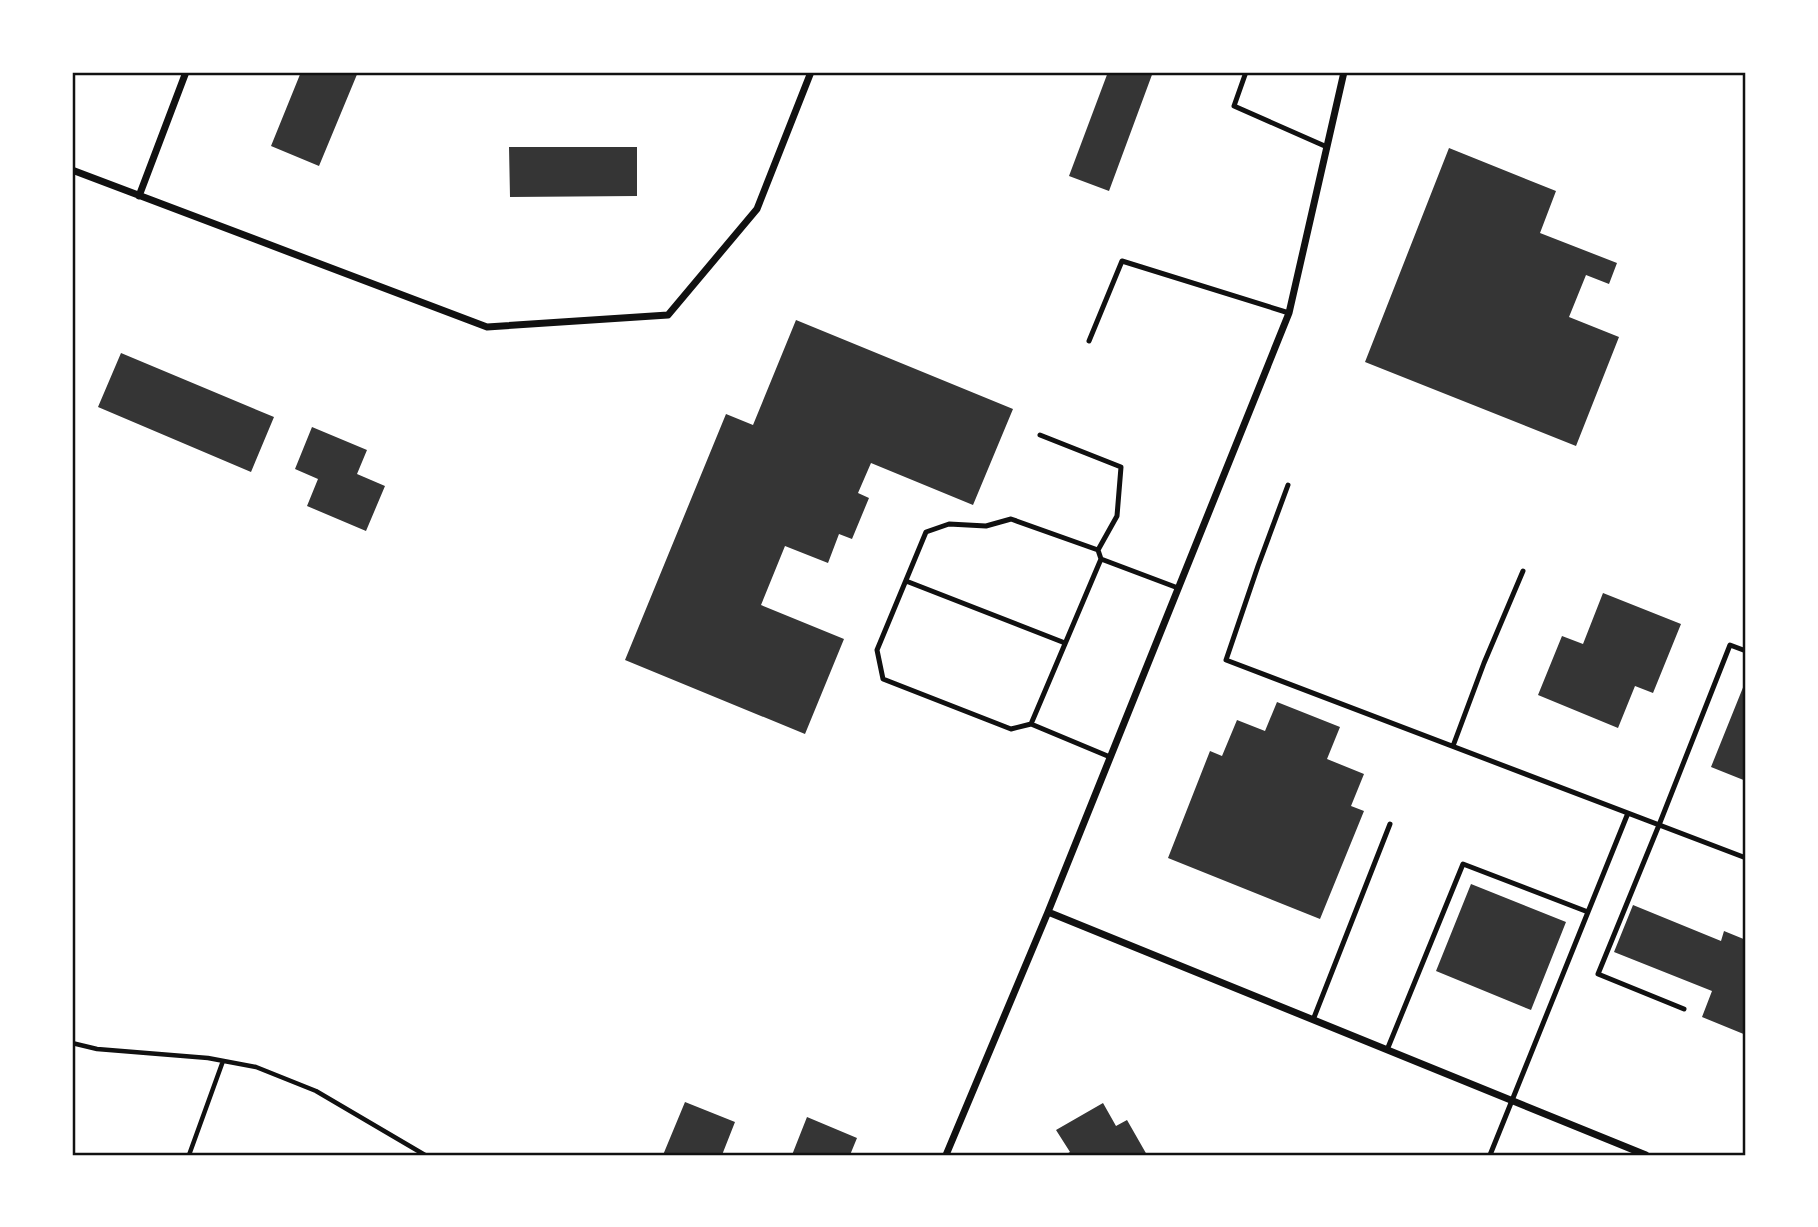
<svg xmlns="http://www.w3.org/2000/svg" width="1818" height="1227" viewBox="0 0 1818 1227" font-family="'Work Sans',sans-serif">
	<rect width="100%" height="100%" fill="#fff"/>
	<path fill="#353535" d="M301,72H358L319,166L271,146Z
		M1108,72H1153L1109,191L1069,176Z
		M509,147H637V196L510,197Z
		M1449,148L1556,191L1540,233L1617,263L1609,284L1586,275L1569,317L1619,337L1576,446L1365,362Z
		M796,320L1013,409L973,505L871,463L858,493L869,498L852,539L839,534L828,563L785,546L761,605L844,639L805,734L625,660L726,414L753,425Z
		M121,353L274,417L251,472L98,407Z
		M312,427L367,450L357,474L385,486L366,531L307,506L318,479L295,469Z
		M1603,593L1681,624L1653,693L1635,686L1618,728L1538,695L1562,636L1583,644Z
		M1746,680V781L1711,767Z
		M1277,702L1340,727L1327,759L1364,774L1351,806L1364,811L1320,919L1168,858L1210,751L1222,756L1237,720L1265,731Z
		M1471,884L1566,922L1531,1010L1436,971Z
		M1633,905L1721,941L1724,931L1746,940V1035L1702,1017L1712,991L1614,952Z
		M685,1102L735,1122L722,1155H663Z
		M1103,1103L1116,1126L1127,1120L1147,1155H1065L1070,1152L1056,1130Z
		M807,1117L857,1138L850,1155H792Z"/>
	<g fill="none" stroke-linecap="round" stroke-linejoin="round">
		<path stroke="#111" stroke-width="4.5" d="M72,1043L97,1049L208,1058L256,1067L316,1091L425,1155
			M189,1155L223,1061"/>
		<path stroke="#111" stroke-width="5" d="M1246,72L1234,106L1327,147
			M1089,341L1122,261L1289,313
			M1040,435L1121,467L1117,516L1098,550
			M1288,485L1258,566L1226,660L1746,858
			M906,581L1065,643
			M1031,724L1011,729L883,679L877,650L926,532L949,524L986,526L1011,519L1098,550L1101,559
			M1453,746L1484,663L1523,571
			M1110,757L1031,724L1101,559L1178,588
			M1588,912L1628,813
			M1684,1009L1598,974L1659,825L1730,645L1746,651
			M1313,1020L1390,824
			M1387,1050L1463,864L1588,912L1490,1155"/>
		<path stroke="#111" stroke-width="7" d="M72,170L487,327L668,315L757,209L811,72
			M139,196L186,72
			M1048,912L1646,1155
			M946,1155L1048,912L1289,313L1344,72"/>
	</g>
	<rect width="1818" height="1227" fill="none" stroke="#ffffff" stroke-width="147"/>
	<rect x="74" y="74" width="1670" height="1080" fill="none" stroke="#111" stroke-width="2.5"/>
</svg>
